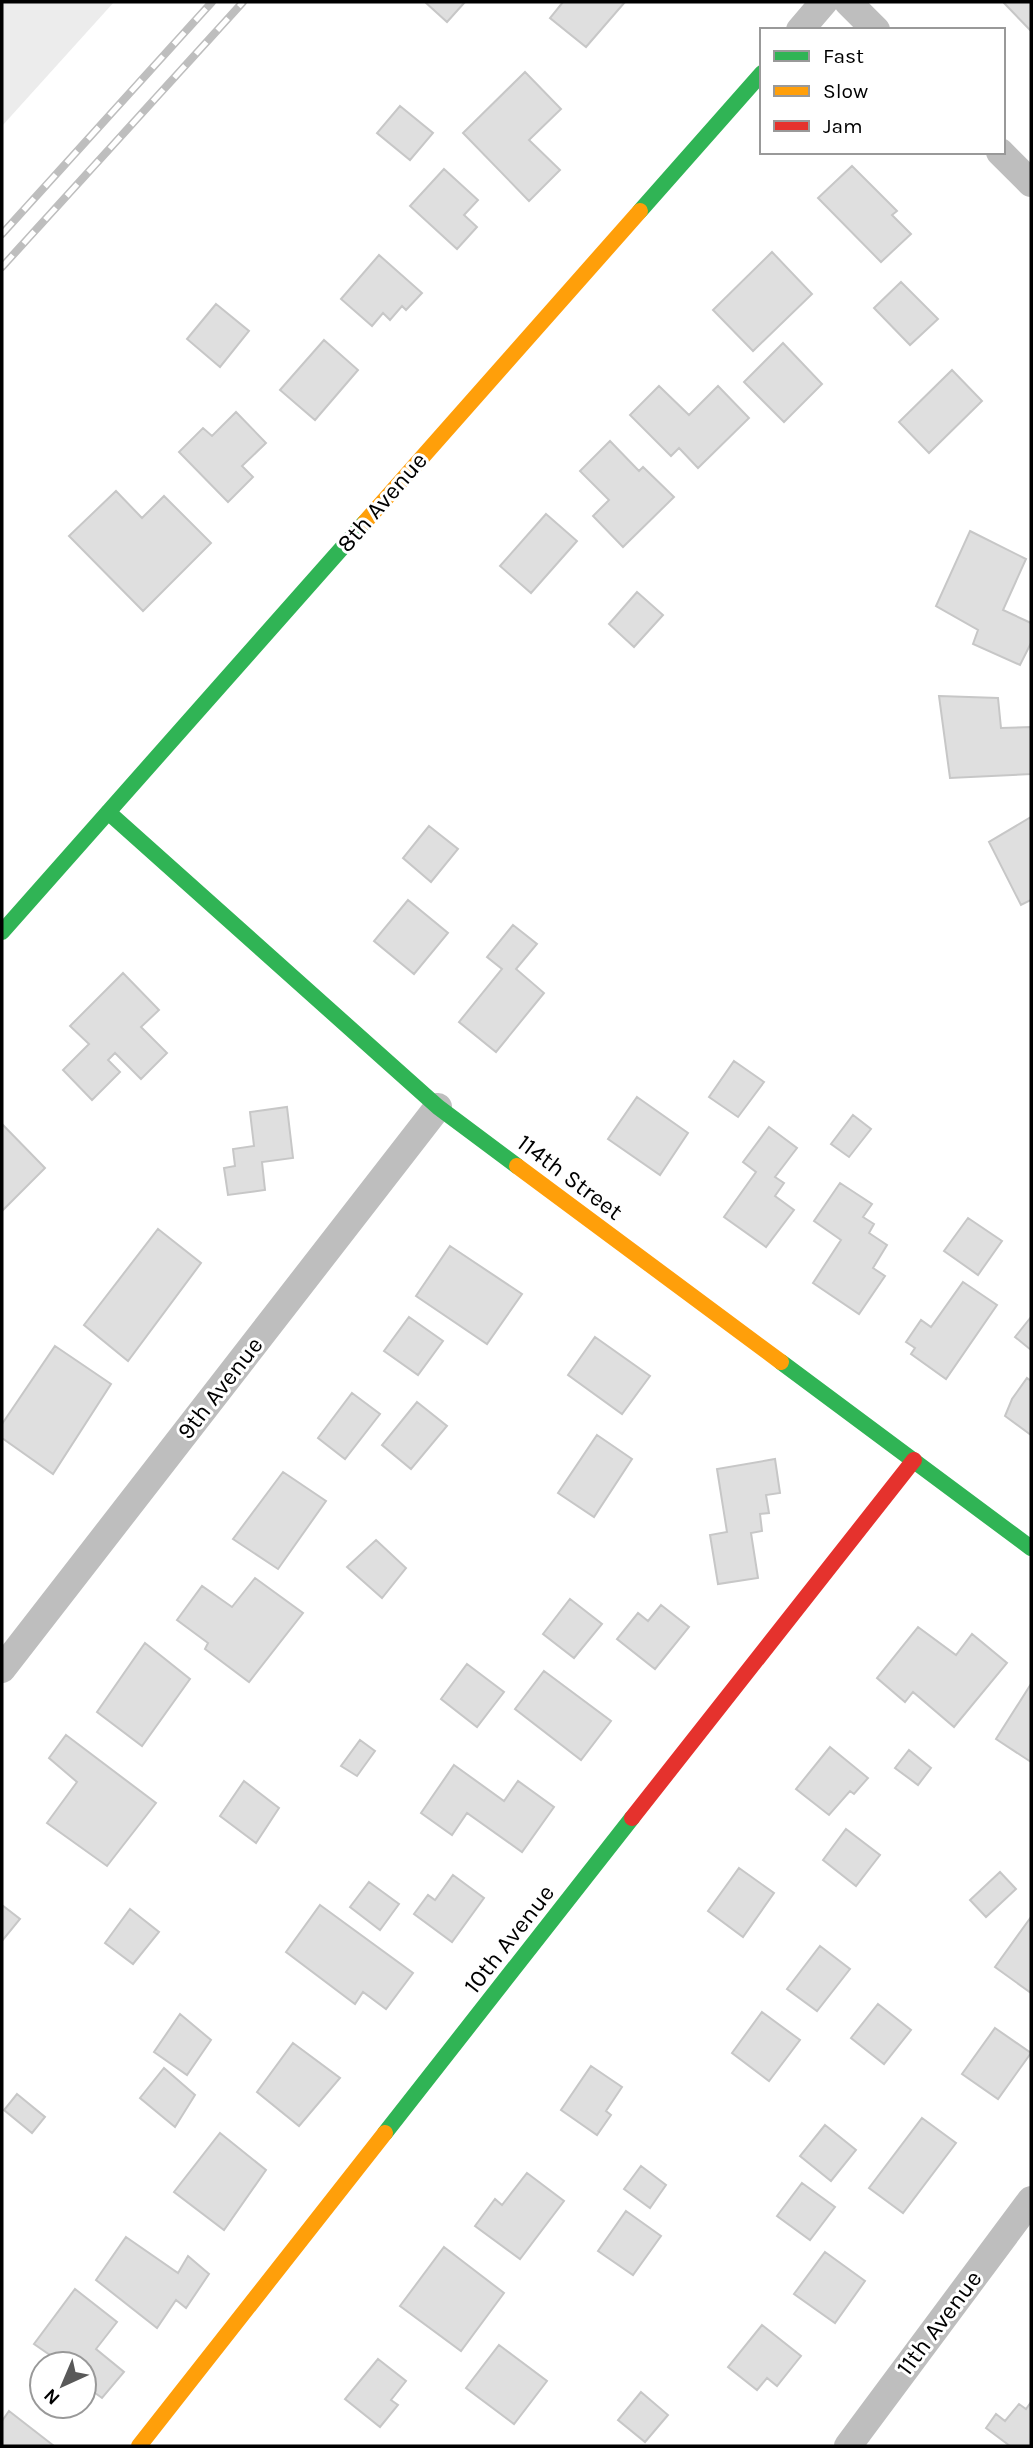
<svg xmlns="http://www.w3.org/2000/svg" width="1033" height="2448" viewBox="0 0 1033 2448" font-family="Karla,sans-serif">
	<rect width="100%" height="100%" fill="#fff"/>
	<path fill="#ececec" d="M2,2H114L2,126Z"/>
	<path fill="#dfdfdf" stroke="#c7c7c7" stroke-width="2" d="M425,2H465L447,22Z
		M563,2H625L586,47L550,18Z
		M1003,2H1031V31Z
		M525,72L561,109L529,140L560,170L529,201L463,133Z
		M400,106L433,133L410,160L377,133Z
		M852,166L897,211L892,215L911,234L881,262L818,198Z
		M444,169L478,200L464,215L477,227L457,249L410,206Z
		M772,252L812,294L753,351L713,310Z
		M379,255L422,293L406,310L402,306L390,320L383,313L372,326L341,299Z
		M901,282L938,319L910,345L874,308Z
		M216,304L249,331L220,367L187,339Z
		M324,340L358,370L315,420L280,390Z
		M783,343L822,384L784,422L744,382Z
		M952,370L982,401L929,453L899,422Z
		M659,386L689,415L718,386L749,418L698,468L679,448L671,456L630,415Z
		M236,412L266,443L242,466L253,477L228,502L179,452L203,428L212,436Z
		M610,441L639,471L643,467L674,497L623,547L593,516L609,500L580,471Z
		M116,491L142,518L164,496L211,543L143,611L69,536Z
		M546,514L577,541L531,593L500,566Z
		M970,531L1026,559L1003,610L1031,623V643L1020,665L973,644L978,630L936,606Z
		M637,592L663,615L634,647L609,624Z
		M939,696L998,698L1001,728L1031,727V774L950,778Z
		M1031,817V900L1021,905L989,842Z
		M429,826L458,849L431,882L403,858Z
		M408,900L448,933L414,974L374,941Z
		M513,925L537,944L516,969L544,993L496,1052L459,1022L502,969L487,957Z
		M123,973L159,1010L141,1027L167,1053L141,1079L115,1053L108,1060L120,1072L92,1100L63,1070L89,1044L70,1026Z
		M734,1061L764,1082L738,1117L709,1097Z
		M637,1097L688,1133L660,1175L608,1139Z
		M287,1107L293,1158L262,1162L265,1190L228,1195L224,1168L235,1166L233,1149L254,1146L250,1112Z
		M853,1115L871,1129L849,1157L831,1144Z
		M2,1124L45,1168L2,1211Z
		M769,1127L797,1148L775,1177L784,1183L775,1196L794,1210L766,1247L724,1217L756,1172L743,1162Z
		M840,1183L872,1204L863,1217L874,1224L869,1233L887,1245L873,1268L885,1276L859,1314L813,1283L841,1240L814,1221Z
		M968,1218L1002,1241L978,1275L944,1251Z
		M158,1229L201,1263L128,1361L84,1325Z
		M450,1246L522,1294L487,1344L416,1296Z
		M963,1282L997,1305L946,1379L911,1354L915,1348L906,1342L921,1320L931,1327Z
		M409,1317L443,1341L418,1375L384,1351Z
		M1031,1317V1350L1015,1337Z
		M595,1337L650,1376L622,1414L568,1375Z
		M55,1346L111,1384L53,1474L2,1438V1424Z
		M1027,1378L1031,1381V1435L1005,1416L1012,1399Z
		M352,1393L380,1414L345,1459L318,1438Z
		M417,1402L447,1426L411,1469L382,1445Z
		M597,1435L632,1459L594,1517L558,1493Z
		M775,1459L780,1493L766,1495L769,1513L760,1514L762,1531L751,1533L758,1578L718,1584L710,1535L727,1532L717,1469Z
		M283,1472L326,1501L278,1569L233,1539Z
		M376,1540L406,1568L382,1598L347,1567Z
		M255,1578L303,1613L249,1682L205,1649L208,1643L177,1620L202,1586L232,1607Z
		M570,1599L602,1624L574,1658L543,1634Z
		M661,1605L689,1627L655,1669L617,1639L638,1613L648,1621Z
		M918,1627L956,1655L972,1634L1007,1663L954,1727L913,1692L905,1702L877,1678Z
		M145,1643L190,1679L142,1746L97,1712Z
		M467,1664L504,1692L477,1727L441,1699Z
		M544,1671L611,1721L581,1760L515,1709Z
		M1031,1684V1762L996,1739Z
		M66,1735L156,1803L107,1866L47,1823L77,1782L49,1758Z
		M360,1740L375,1751L357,1776L341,1766Z
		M830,1747L868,1778L854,1794L850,1791L829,1815L796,1789Z
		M909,1750L931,1768L918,1785L895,1768Z
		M454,1765L504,1801L518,1781L554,1807L522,1852L467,1813L452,1835L421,1813Z
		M244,1781L279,1808L256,1843L220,1816Z
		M846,1829L880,1855L856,1886L823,1860Z
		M739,1868L774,1893L743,1937L708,1911Z
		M1000,1872L1016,1889L986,1917L970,1900Z
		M453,1875L484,1898L452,1942L414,1914L428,1895L435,1900Z
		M369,1882L399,1904L380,1930L350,1907Z
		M2,1905L20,1919L2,1941Z
		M320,1905L413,1973L386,2009L363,1992L355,2004L286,1952Z
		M130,1909L159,1932L133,1964L105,1943Z
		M1031,1917V1993L995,1967Z
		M820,1946L850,1969L817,2011L787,1989Z
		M878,2004L911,2030L884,2064L851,2038Z
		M762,2012L800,2040L769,2081L732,2053Z
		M180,2014L211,2040L187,2075L154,2052Z
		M995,2028L1031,2053L998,2099L962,2074Z
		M293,2043L340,2078L299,2126L257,2092Z
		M591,2066L622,2087L606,2111L611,2115L597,2135L561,2110Z
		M164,2068L195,2095L175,2127L140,2098Z
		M17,2094L45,2117L32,2133L4,2110Z
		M922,2118L956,2143L903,2213L869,2188Z
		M825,2125L856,2150L831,2181L800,2156Z
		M220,2133L266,2170L224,2230L174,2192Z
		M641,2166L666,2185L650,2208L624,2189Z
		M527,2173L564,2201L520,2259L475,2226L495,2199L502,2205Z
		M802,2183L835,2207L810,2240L777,2216Z
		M626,2211L661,2236L633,2275L598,2251Z
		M126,2237L178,2273L188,2256L209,2274L186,2308L176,2300L157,2328L96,2280Z
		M444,2247L504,2293L461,2351L400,2306Z
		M825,2252L865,2281L835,2323L794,2294Z
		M75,2289L117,2322L96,2349L124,2372L102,2398L84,2385V2364H63L34,2344Z
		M762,2325L801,2356L777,2386L767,2378L757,2390L728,2367Z
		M499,2345L547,2381L514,2424L466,2388Z
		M378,2359L406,2381L391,2400L398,2405L380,2427L345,2399Z
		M641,2392L668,2415L645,2442L618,2420Z
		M1031,2402V2446H1010L986,2428L996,2414L1005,2421L1019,2404L1026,2409Z
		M9,2411L54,2446H2V2421Z"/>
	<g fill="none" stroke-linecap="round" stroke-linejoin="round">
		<path stroke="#bebebe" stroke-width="28" d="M848,2L876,30
			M800,30L824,2
			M1000,152L1031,183
			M2,1669L438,1107
			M848,2446L1031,2200"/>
		<path stroke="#30b455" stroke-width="16" d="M640,211L762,73
			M108,812L438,1107L517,1166
			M2,932L365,522
			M781,1362L1031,1548
			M385,2133L632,1818"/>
		<path stroke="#ff9f0a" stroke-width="16" d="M365,522L640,211
			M517,1166L781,1362
			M139,2446L385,2133"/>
		<path stroke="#e5322d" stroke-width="16" d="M632,1818L914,1460"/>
		<defs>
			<path id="rail" d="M2,234L212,2
				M2,267L243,2"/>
		</defs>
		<use href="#rail" stroke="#bebebe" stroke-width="8"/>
		<use href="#rail" stroke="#fff" stroke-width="5" stroke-dasharray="16" stroke-linecap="butt"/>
	</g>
	<g text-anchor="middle" stroke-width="6" stroke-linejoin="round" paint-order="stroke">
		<g font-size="24" fill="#000" stroke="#fff">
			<text transform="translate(382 502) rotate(-49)" y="8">8th Avenue</text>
			<text transform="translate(570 1177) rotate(37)" y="8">114th Street</text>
			<text transform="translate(220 1388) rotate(-52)" y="8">9th Avenue</text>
			<text transform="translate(509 1939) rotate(-52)" y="8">10th Avenue</text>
			<text transform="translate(939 2323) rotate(-53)" y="8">11th Avenue</text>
		</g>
	</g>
	<rect width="1033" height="2448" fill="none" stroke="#000000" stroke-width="7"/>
	<rect x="760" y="28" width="245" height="126" fill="#ffffff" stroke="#999999" stroke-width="2"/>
	<rect x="774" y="51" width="35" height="10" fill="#30b455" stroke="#999999" stroke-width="2"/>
	<text x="823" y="63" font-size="21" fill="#000000">Fast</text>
	<rect x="774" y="86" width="35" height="10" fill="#ff9f0a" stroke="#999999" stroke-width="2"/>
	<text x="823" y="98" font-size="21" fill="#000000">Slow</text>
	<rect x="774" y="121" width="35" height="10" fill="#e5322d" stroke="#999999" stroke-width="2"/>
	<text x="823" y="133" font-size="21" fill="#000000">Jam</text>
	<g transform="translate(63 2385) rotate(224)"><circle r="33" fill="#ffffff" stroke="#999999" stroke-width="2"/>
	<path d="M0-5L12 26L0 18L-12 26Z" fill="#595959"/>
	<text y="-10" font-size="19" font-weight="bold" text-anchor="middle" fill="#000000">N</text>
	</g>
</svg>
